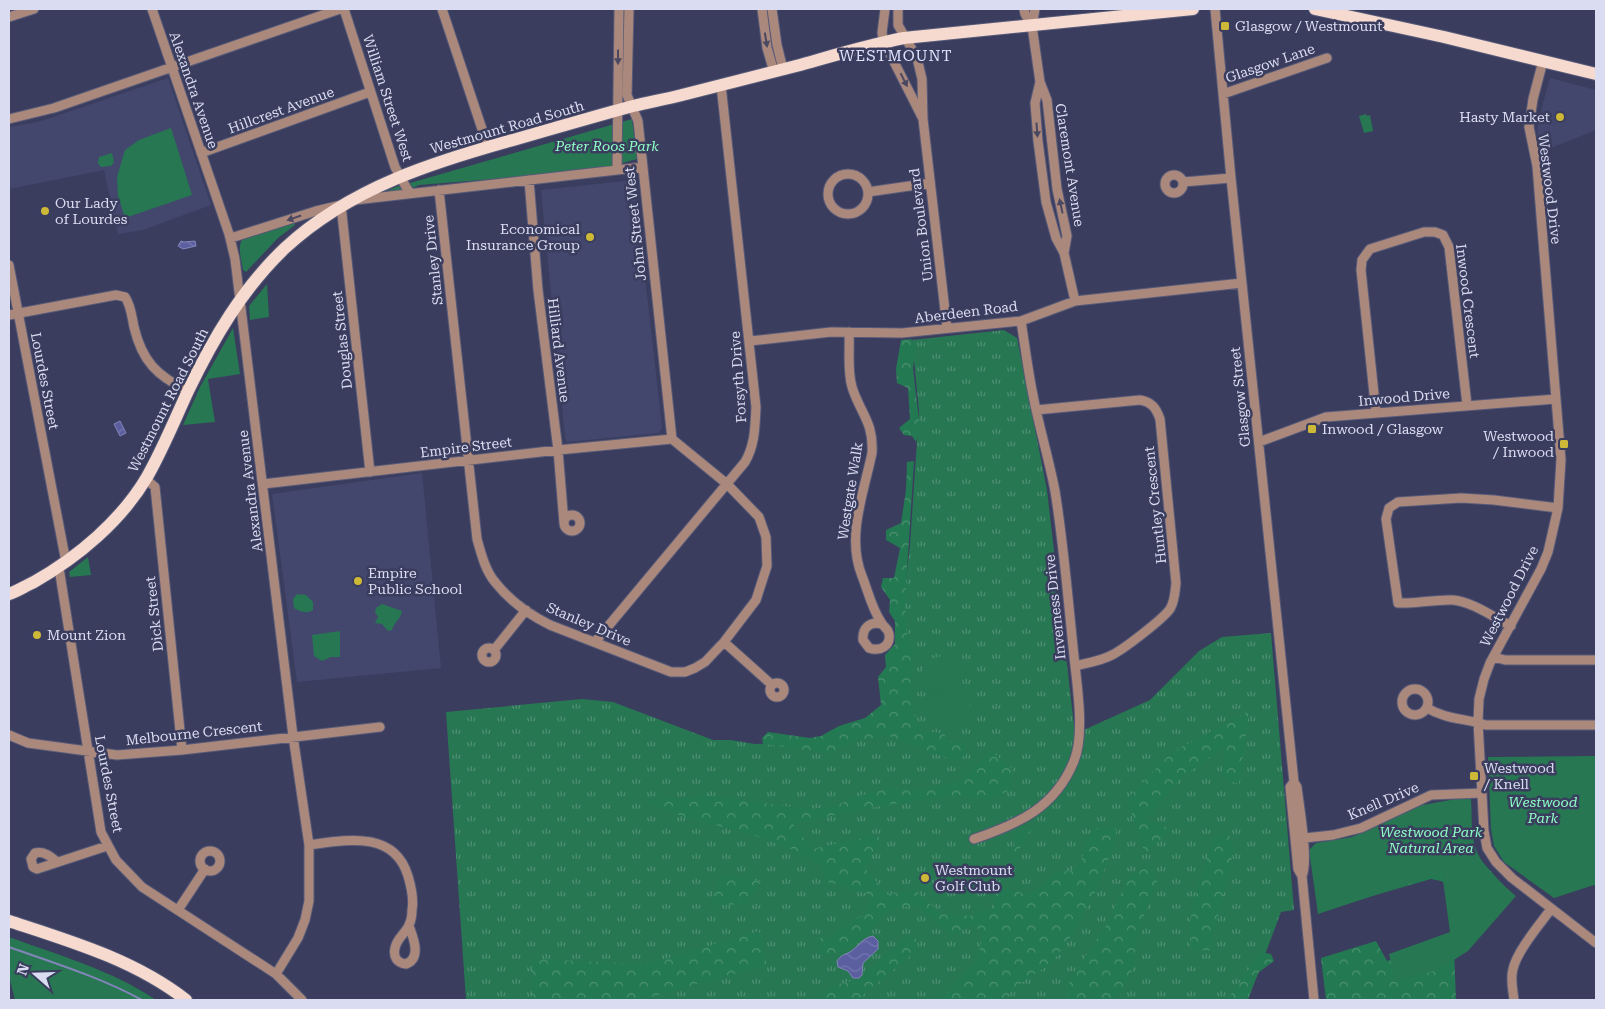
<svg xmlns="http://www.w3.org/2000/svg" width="1605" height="1009" viewBox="0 0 1605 1009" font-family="'Roboto Serif',serif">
	<defs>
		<pattern id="grass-tufts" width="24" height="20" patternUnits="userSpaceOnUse" patternTransform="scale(1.25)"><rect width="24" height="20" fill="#277752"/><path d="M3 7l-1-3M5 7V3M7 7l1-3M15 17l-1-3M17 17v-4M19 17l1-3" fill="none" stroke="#509074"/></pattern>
		<pattern id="forest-crowns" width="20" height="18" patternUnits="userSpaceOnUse" patternTransform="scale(1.25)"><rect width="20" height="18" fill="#237951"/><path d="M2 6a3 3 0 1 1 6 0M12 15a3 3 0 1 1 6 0" fill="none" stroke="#4d9273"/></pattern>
		<pattern id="water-waves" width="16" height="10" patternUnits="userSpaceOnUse" patternTransform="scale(1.25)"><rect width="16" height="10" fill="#5b5fa0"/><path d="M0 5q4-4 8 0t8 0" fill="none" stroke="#7276ae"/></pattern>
	</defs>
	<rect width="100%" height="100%" fill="#3a3d5e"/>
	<path fill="#43476e" d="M168,78L211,205L143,230L118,234L104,170L9,189V127L38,122Z
		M1550,78L1596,90V130L1541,152L1537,133L1538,121Z
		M634,180L662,427L659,433L567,442L565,437L541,190Z
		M422,473L441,668L297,682L272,494Z"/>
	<path fill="url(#grass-tufts)" d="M1004,330L1017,338L1047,490L1075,734L1150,700L1199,651L1222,637L1271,633L1294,910L1281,912L1248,1000H466L446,712L582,699L613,702L713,740H731L755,744L808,742L892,710L910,545L919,411L912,340Z"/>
	<path fill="url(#forest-crowns)" d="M911,339L916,346L913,368L920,429L916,442L912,436L904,435L899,428L910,419L908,388L897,383L896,369L901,340Z
		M914,461L905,602L907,637L913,650L910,687L911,704L921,731L944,733L947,741L965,744L966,755L954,761L889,736L857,740L830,753L763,744L762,738L768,732L810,738L821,736L839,726L865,718L881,705L878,677L886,667L885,655L895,644V621L889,612L890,600L881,587L883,578H894L900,548L886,540V530L901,523L906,490L907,462Z
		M1249,711L1239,784L1230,781L1223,775L1224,747L1181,778L1146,820L1172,829L1145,854L1127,799L1172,752Z
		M991,751L1012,768L1010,790L989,800L959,796L930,798L863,809L793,824L812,849L872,836L881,838L865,868L888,895L914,890L942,914L970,916L982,910L994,909L993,896L1003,888L1029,895L1058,872L1070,871L1080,864L1092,828H1117L1112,851L1096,890L1072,935L1051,964L1028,978L1001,1000H941L978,959L983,933L974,926L950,935L916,905L888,910C875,928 857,949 835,954C830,955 824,954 819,954L822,944L816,939L829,937L858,918C869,916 871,905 871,895L824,881L823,867L789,848L753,835L681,816L643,800L712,796L809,809L833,807L858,796L891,788L918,791L958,782Z
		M1015,829H1031L1014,858Z
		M1229,834L1234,849L1216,925L1209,951L1191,949C1186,912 1202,875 1213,839Z
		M1478,857L1513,896L1454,948L1456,1000H1326L1321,958L1376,941L1387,961L1439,942L1451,933V888L1441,881L1431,879L1341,905Z
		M1149,867L1157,881L1138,932L1133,969L1116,1000H1066L1070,979L1106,926L1130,874Z
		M723,875L761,881L746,904L712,905L713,896Z
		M759,931L767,965L640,1000H532V959L647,964Z
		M908,935L917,940L918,950L857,1000H820L832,986L859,979Z
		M1261,952L1271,954L1274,961L1259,972L1245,1000H1227Z"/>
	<path fill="#277752" d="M1366,114L1367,116L1370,115L1373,131L1364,133L1359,116Z
		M632,119L637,159L608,167L521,177L419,185L400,194L378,195L396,187Z
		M171,128L192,195L125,218L118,196L117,177L125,150L139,140Z
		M112,153L114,162L111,166L101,167L98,163L99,157Z
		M292,223H294L295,225L278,238L246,272L243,270C242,261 237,248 242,240Z
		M267,284L269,317L250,320L249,306Z
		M233,328L240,374L208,379L215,422L183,425L200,387Z
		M88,557L91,575L70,577L69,572Z
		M297,594L306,595L313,602V610C306,614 301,612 294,608L293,599Z
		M382,604L402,611C401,619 394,622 392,630L388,631L382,624L375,623L378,617L375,612L376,608Z
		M340,631V657H331L322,661L314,656L312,635Z
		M956,653L963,684L928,692L921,661Z
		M965,687L973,719L934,728L927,696Z
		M1596,756V887L1594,885L1554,898L1504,862L1494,846L1491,829L1488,757Z
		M1456,799H1471C1472,812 1471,825 1473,838C1477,864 1498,880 1516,896L1468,951L1438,970L1395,981L1389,954L1450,932L1442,873L1318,914L1309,850L1316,843L1352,837L1417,806Z
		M9,937C58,955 112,970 156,1000H15L9,976Z"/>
	<path fill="url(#water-waves)" stroke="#8185b8" d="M181,241L184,242L195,241L196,246L183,249L178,246Z
		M120,421L126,433L120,436L114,424Z
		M873,936L878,941V949L863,963L862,975L859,978H853L848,971L838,967L837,961C841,955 844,955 850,952C859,946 862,938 873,936Z"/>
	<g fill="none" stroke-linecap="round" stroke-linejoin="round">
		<path stroke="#8185b8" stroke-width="2" d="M9,947C54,963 100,977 142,1000"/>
		<defs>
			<path id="minor" d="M152,9L229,234L235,259L293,736L309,845V901L305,920L298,938L276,974
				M344,9L395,167L406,187L410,193
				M442,9L488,147
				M629,9L627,95L638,121L672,439
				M762,9L767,48L774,72
				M772,9L777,45L783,69
				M885,9L882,33L884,42L922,117
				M898,9V25L917,58L922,79L923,119L947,328
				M1024,9L1025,14L1032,26
				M1035,9L1032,26L1040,82L1047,100L1057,189L1067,236L1064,253
				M1215,9L1231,178L1294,782L1297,787C1299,805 1309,861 1302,876L1314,1000
				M9,17L34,9
				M1543,61L1533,99L1529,127L1537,166L1541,216L1561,460L1558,508L1548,552L1541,569L1490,663L1484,679L1479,699L1478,722L1484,831L1487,848L1496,862L1512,878L1596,943
				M1040,82L1035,103L1038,141L1046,202L1056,238L1064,253L1075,301
				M1223,94L1327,58
				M9,119L54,108L340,9
				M201,153L370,92
				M617,170L619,9
				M828 194a20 20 0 1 1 40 0a20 20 0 1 1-40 0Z
				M1165 184a9 9 0 1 1 18 0a9 9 0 1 1-18 0Z
				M529,180L538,290L558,450L564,523
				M1183,182L1231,178
				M439,190L477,539C481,553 485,570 495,582C509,600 530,615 550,625L671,672H685L695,668L705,662L724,642L756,600L767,566L766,537L759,517L727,484L672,439
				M868,192L930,183
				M355,200L643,167
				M231,238L316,211L341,205L370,472
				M9,265L66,562
				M9,315L116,295L125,297C131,305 132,318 134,327C142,361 157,376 188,391
				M849,332C850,350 847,370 852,387C860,413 874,422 872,453C864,492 846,537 862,576C868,591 872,609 881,622C883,627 888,628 889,634C891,646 880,652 869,648L863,640C862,628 870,621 881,624
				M750,341L831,332L902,333L1021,321L1075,301L1242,283
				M1036,410L1140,400C1152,402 1156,408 1160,419L1176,583C1175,591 1175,601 1170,609C1163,619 1124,649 1112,655C1101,661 1087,663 1075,666
				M1376,413L1361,270L1362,260L1370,249L1424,232H1435L1443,235L1449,247L1467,405
				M1259,442L1326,417L1556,399
				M146,479L155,487L182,750
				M263,484L558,450L672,439
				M564 523a8 8 0 1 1 16 0a8 8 0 1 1-16 0Z
				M59,568L101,832L116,860L142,887L276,974L302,1000
				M1511,626C1493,617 1473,602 1453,600C1435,599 1416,604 1398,603L1386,519L1389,508L1398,502L1461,498L1494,500L1558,508
				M595,642L745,462C755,445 755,427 756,407L721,85
				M724,642L772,685
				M482 655a7 7 0 1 1 14 0a7 7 0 1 1-14 0Z
				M494,650L526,610
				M1494,657L1505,660H1596
				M770 690a7 7 0 1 1 14 0a7 7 0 1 1-14 0Z
				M1402 702a13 13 0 1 1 26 0a13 13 0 1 1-26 0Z
				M1427,708C1447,720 1465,718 1486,725H1596
				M9,735L28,743L117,755L182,750L380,727
				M1294,782L1290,787L1298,869L1302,876
				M974,839C1018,824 1055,808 1074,761C1085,734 1077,686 1074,656C1068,601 1064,546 1055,491C1049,459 1039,427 1033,395C1028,371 1025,346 1021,321
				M1295,839L1333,835L1361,828L1431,795L1482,793
				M309,845C346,840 394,830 408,876C411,886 414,899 412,910C412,915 411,921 409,925C405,934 397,938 395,948C393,957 397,963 406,964C422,958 413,937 409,926
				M200 861a10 10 0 1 1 20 0a10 10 0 1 1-20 0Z
				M57,862C50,856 44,851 35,853L31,859L33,867L37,869L107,846
				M178,910L205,869
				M1514,1000C1513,990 1510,979 1513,969C1517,951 1540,924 1551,909"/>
			<path id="major" d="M1315,9L1444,37L1596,74
				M9,594C18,591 25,586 34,582C78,557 121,521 147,477C163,449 175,419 188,391C213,339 242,289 285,248C351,187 436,161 520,138C558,127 596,116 633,106C650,102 666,99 682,95C720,85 758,76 796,66C832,56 868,45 904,38L1193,9
				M9,921C70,941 135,960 186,1000"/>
		</defs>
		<use href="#minor" stroke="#575a78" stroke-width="11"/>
		<use href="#major" stroke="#575a78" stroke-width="14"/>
		<use href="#minor" stroke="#ab887c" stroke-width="9"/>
		<use href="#major" stroke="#f6dad0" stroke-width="12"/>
	</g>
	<defs><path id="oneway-solid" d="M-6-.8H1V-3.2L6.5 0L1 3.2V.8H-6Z" transform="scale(1.25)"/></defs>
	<g fill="#4b4862">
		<use href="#oneway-solid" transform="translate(766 40) rotate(81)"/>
		<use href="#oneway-solid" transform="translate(618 57) rotate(90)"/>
		<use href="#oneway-solid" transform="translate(904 80) rotate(63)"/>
		<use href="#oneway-solid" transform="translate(1037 130) rotate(86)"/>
		<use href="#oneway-solid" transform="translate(1061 206) rotate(-102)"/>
		<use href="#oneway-solid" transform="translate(294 218) rotate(161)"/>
	</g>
	<g fill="#ceb837" stroke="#3a3d5e" stroke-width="2">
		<rect x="1220" y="21" width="10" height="10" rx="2.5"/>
		<circle cx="1560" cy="117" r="5"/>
		<circle cx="45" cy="211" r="5"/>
		<circle cx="590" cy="237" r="5"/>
		<rect x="1307" y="424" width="10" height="10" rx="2.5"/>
		<rect x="1559" y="439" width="10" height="10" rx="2.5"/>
		<circle cx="358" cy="581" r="5"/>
		<circle cx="37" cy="635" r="5"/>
		<rect x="1469" y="771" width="10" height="10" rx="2.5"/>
		<circle cx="925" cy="878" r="5"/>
	</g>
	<g text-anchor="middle" stroke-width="5" stroke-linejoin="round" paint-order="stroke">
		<g font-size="14" fill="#daddf1" stroke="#3a3d5e" text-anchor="start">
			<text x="1235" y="31">Glasgow / Westmount</text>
			<text x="1550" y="122" text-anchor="end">Hasty Market</text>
			<text x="55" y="208">Our Lady<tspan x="55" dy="16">of Lourdes</tspan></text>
			<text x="580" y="234" text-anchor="end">Economical<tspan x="580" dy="16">Insurance Group</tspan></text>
			<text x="1322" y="434">Inwood / Glasgow</text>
			<text x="1554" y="441" text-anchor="end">Westwood<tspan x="1554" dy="16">/ Inwood</tspan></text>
			<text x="368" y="578">Empire<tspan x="368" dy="16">Public School</tspan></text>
			<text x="47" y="640">Mount Zion</text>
			<text x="1484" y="773">Westwood<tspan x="1484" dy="16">/ Knell</tspan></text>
			<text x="935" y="875">Westmount<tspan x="935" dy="16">Golf Club</tspan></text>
		</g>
		<g font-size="14" fill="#daddf1" stroke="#3a3d5e">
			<text transform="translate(1270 63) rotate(-19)" y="5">Glasgow Lane</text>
			<text transform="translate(194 90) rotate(71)" y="5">Alexandra Avenue</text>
			<text transform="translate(388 98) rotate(72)" y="5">William Street West</text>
			<text transform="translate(281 110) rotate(-20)" y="5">Hillcrest Avenue</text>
			<text transform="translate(507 127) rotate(-16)" y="5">Westmount Road South</text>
			<text transform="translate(1070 165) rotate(81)" y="5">Claremont Avenue</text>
			<text transform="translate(1550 189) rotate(83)" y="5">Westwood Drive</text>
			<text transform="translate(635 224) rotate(-96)" y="5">John Street West</text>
			<text transform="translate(921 225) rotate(-97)" y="5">Union Boulevard</text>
			<text transform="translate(433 260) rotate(-96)" y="5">Stanley Drive</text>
			<text transform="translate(1468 301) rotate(83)" y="5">Inwood Crescent</text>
			<text transform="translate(966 312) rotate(-7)" y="5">Aberdeen Road</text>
			<text transform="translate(342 340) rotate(-96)" y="5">Douglas Street</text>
			<text transform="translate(559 350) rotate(83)" y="5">Hilliard Avenue</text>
			<text transform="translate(738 377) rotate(-94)" y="5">Forsyth Drive</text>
			<text transform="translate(45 381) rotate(79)" y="5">Lourdes Street</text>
			<text transform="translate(1240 397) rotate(-96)" y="5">Glasgow Street</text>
			<text transform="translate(1404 397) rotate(-5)" y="5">Inwood Drive</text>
			<text transform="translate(168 400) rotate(-63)" y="5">Westmount Road South</text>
			<text transform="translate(466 447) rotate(-7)" y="5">Empire Street</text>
			<text transform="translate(250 491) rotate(-97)" y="5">Alexandra Avenue</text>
			<text transform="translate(850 491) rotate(-81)" y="5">Westgate Walk</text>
			<text transform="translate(1155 505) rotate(-96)" y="5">Huntley Crescent</text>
			<text transform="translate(1509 596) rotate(-63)" y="5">Westwood Drive</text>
			<text transform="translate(1055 607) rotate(-96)" y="5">Inverness Drive</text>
			<text transform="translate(154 614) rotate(-96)" y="5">Dick Street</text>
			<text transform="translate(589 624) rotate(23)" y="5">Stanley Drive</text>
			<text transform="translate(194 733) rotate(-6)" y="5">Melbourne Crescent</text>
			<text transform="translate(109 784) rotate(79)" y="5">Lourdes Street</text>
			<text transform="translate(1383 801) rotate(-23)" y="5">Knell Drive</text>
		</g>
		<g font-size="14" font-style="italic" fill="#8ffec4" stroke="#3a3d5e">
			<text x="607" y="151">Peter Roos Park</text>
			<text x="1543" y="807">Westwood<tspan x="1543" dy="16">Park</tspan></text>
			<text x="1431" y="837">Westwood Park<tspan x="1431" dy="16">Natural Area</tspan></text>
		</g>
		<g font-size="15" letter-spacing="1" fill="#dfe3fb" stroke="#3a3d5e">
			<text x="896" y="61">WESTMOUNT</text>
		</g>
	</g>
	<rect width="1605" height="1009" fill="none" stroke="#daddf1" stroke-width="20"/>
	<g transform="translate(35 974) rotate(290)" stroke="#3a3d5e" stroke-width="4" paint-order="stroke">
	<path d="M0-4L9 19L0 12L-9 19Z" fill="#daddf1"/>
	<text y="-8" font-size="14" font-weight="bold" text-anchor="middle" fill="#daddf1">N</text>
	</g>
</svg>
